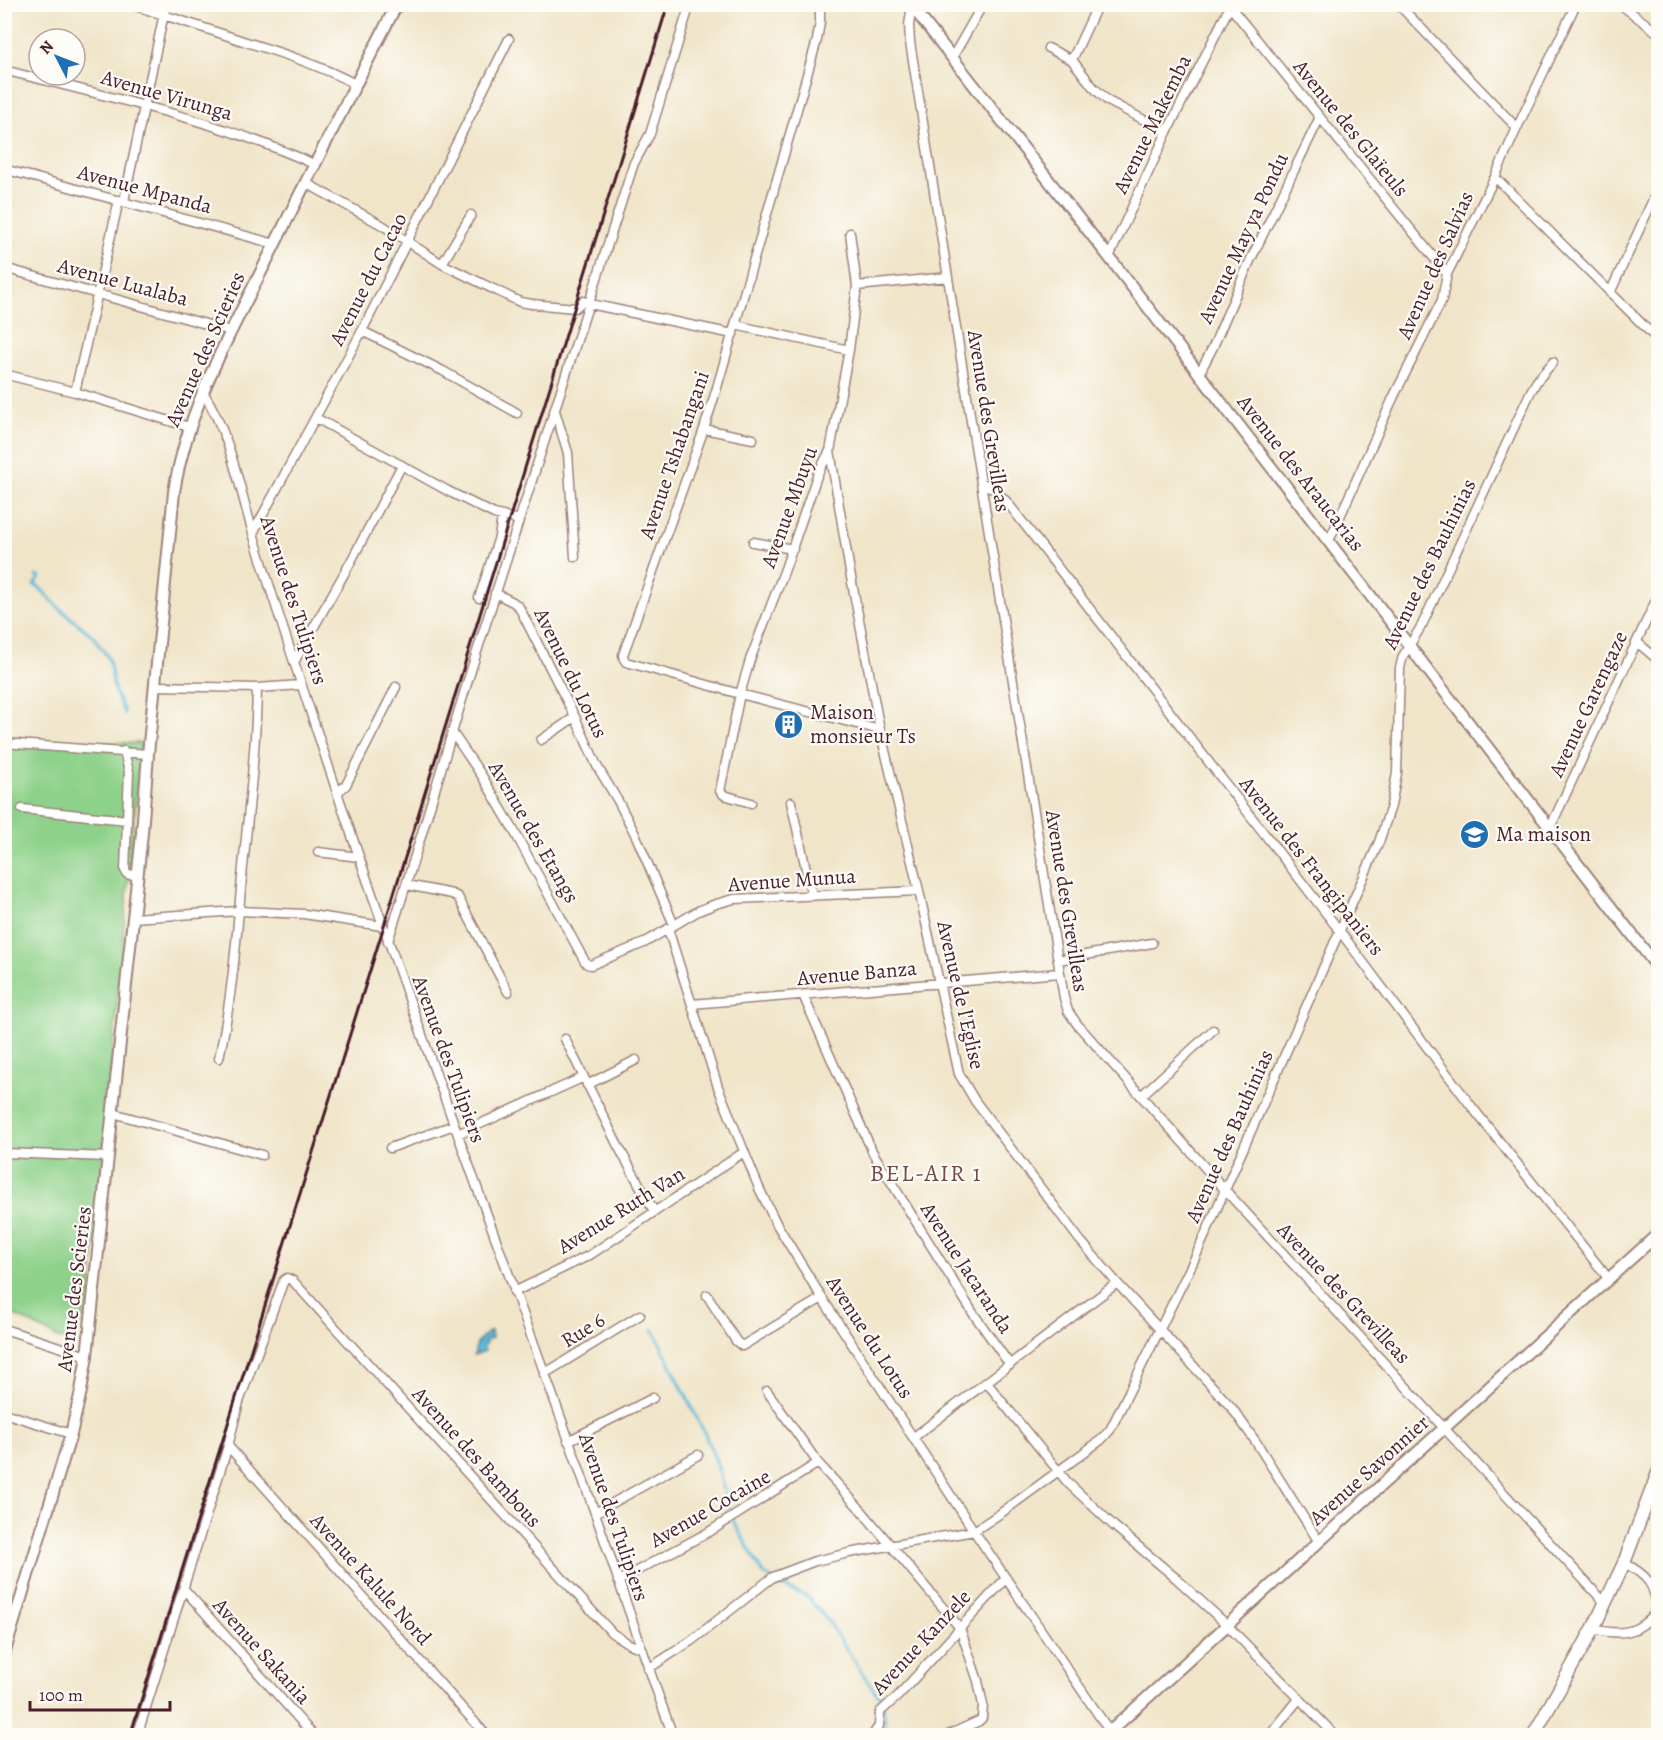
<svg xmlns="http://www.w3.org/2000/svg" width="1663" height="1740" viewBox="0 0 1663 1740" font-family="Alegreya,serif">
	<rect width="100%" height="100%" fill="#fdfcf7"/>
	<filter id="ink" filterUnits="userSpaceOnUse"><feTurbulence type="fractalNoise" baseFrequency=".0167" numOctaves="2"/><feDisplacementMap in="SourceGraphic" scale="12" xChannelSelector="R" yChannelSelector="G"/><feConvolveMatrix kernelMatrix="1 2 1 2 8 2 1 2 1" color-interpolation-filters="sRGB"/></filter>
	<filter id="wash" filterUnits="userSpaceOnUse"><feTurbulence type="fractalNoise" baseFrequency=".008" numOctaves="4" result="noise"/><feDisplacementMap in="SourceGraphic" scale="24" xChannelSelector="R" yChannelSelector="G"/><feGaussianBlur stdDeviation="1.35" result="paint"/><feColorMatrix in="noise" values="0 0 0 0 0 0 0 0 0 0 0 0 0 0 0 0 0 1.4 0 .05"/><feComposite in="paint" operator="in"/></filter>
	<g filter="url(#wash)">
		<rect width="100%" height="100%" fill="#f0e5c9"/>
		<path fill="#8ed18a" stroke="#6c785a" stroke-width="1.5" d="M4,742L141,743L90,1299L75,1336L62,1340L5,1310Z"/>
		<path fill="#59b9d8" stroke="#526c82" stroke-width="1.5" d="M491,1331L492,1338L487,1340L484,1346L485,1351L474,1355C476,1342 480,1337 491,1331Z"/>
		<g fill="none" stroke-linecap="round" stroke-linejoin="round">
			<path stroke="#59b9d8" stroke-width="3" d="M36,576L40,577L34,585L39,587L58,607L95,638C97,645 104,650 108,658C112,668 111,680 115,691C117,699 122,705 124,713
				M653,1329L704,1432L716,1461L732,1519L762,1572L779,1585L808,1597L828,1621L871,1686L882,1699L887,1736"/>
		</g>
	</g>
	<g filter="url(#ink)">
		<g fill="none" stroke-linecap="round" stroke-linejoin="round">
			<defs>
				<path id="minor" d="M129,4C167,16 205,28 243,41C281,53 320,65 355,84
					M820,4V22L817,40L716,391L704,429L623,655L624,659L626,662L740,694L880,730
					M1098,4L1072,60L1093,87L1108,101L1167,132
					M1228,4L1447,274
					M1398,4L1517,128
					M1620,4L1658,33
					M912,6L909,25L910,42L1064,998L1068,1011L1077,1024L1225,1190L1605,1603
					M1048,48L1072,60
					M952,58L983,4
					M4,70C109,97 217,120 316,165
					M4,169L275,244
					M1495,177L1658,340
					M306,183L382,225L442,264L520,302L532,304L575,308L583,301L590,303
					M124,201L166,4
					M1109,257L1167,132L1230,6
					M442,264L471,215
					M4,268L231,331
					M857,286L948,277
					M1610,293L1658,189
					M590,304L733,334
					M735,325L849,350
					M362,331L443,371L517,413
					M4,374L75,392L189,427
					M1199,374L1213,347L1250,261L1320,117
					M75,392L119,200
					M203,392C230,434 239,486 253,533C280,622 310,710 339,798C420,1038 510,1274 595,1513C621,1587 646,1662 673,1736
					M555,411L568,453L575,557
					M316,418L448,491L494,514L519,520
					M704,429L753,439
					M830,451L850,572L880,730L919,891L959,1074L975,1101L1079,1239L1117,1283L1232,1408L1256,1442L1319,1542
					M981,482L995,490L1007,502L1339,930L1472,1107L1608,1278
					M253,533L362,331L509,39
					M1329,541L1394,396L1442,300L1447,274L1495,177L1517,128L1576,4
					M753,542L793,549
					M495,593L513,602L519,607L575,717L597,766L618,801L636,836L674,925
					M479,598L499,537L502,517
					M1637,642L1658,660
					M294,662L349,565L402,465
					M155,686L257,688L301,685
					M452,732L482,776L513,829L584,960L587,964L591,965L644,943L698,911L716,904L734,899L919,891
					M541,740L575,717
					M4,743L148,754
					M124,751L129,772L125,870L127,874L137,875
					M337,793L346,785L396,687
					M791,802L812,896
					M751,803L724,795L720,791L740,694L750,660L785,569L818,473L830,451L849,350L857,286L850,233
					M22,809L127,820
					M1550,828L1658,596
					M318,852L359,857
					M407,885L452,894L458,897L508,992
					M133,918L239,911L304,914L382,926
					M668,929L718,1087L759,1188L776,1223L822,1298L974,1531L1110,1732
					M388,941C421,842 448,742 480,642C530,482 584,323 634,163L650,134L690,4
					M1058,960L1152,943
					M803,995L873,1153L973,1313L1010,1365
					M692,1004L1060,973
					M565,1039L617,1144L654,1211
					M219,1058C233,995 237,930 243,867C249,807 256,748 257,688
					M587,1085L636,1060
					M1141,1096L1213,1030
					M113,1113L262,1155
					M458,1134L584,1077
					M390,1148L454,1125
					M4,1153L108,1157
					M514,1292L590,1255L744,1152
					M707,1295L736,1341L742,1346L822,1298
					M4,1329L87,1356
					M544,1374L640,1315
					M987,1383L1068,1483L1114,1526L1177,1579L1227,1625L1336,1736
					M767,1391L818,1463L861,1510L960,1628L978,1681L983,1705L982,1718L979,1721L946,1736
					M4,1413L71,1434
					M914,1437L1117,1283
					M568,1441L653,1398
					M228,1446L487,1736
					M595,1513L698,1455
					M618,1581L709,1532L818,1463
					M184,1589L314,1736
					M1593,1629C1622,1636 1638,1634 1657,1611C1656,1585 1646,1574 1624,1563
					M648,1669L691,1641L773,1577L815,1561L849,1553L974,1531L1001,1513L1101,1440L1110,1430L1116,1418L1194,1260L1379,842L1391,806L1397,773L1400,668L1403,656L1422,625L1531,391L1537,381L1553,362
					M137,1736L228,1446L239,1402L284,1280L287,1278L293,1281L612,1633L629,1644L641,1648
					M872,1736L879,1726L880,1712L898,1696L1006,1578
					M1269,1736L1299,1699"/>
				<path id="tertiary" d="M910,4L1109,257L1658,968
					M4,1654L71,1434L81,1391L87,1356L142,833L148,754L174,492C187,410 228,337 265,264C308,177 352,91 397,4
					M1105,1736L1658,1234"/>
				<path id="secondary" d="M1533,1736L1593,1629L1624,1563L1658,1473"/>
			</defs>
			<use href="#minor" stroke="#9d827a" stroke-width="11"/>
			<use href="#tertiary" stroke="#9d827a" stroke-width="14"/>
			<use href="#secondary" stroke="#9d827a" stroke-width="15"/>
			<use href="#minor" stroke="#fff" stroke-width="8"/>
			<use href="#tertiary" stroke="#fff" stroke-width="10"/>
			<use href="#secondary" stroke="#fff" stroke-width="12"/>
			<path stroke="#4a1f2b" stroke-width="3" d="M130,1736L383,929L668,4"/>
		</g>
	</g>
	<defs>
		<symbol id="building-disc" viewBox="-11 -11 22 22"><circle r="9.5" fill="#1f6fb2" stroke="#fdfcf7"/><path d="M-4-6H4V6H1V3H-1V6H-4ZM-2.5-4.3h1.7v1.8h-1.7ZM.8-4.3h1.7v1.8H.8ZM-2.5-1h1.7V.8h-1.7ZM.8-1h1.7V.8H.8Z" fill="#fff"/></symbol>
		<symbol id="school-disc" viewBox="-11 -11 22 22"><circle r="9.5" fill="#1f6fb2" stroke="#fdfcf7"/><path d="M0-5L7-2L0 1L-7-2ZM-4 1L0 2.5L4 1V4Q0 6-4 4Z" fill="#fff"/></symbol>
	</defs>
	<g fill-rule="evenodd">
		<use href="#building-disc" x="772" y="708" width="33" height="33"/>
		<use href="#school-disc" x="1458" y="818" width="33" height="33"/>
	</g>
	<g text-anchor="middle" stroke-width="4.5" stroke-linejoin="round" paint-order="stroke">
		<g font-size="21" fill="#4a1f2b" stroke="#fdfcf7">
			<text transform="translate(167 95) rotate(16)" y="7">Avenue Virunga</text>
			<text transform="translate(1152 124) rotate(-64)" y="7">Avenue Makemba</text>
			<text transform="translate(1351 128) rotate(51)" y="7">Avenue des Glaïeuls</text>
			<text transform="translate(145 189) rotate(15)" y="7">Avenue Mpanda</text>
			<text transform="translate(1243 238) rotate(-65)" y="7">Avenue May ya Pondu</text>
			<text transform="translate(1435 265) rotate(-66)" y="7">Avenue des Salvias</text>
			<text transform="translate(368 279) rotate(-63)" y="7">Avenue du Cacao</text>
			<text transform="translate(123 282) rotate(15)" y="7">Avenue Lualaba</text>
			<text transform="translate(205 349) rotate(-66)" y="7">Avenue des Scieries</text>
			<text transform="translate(989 421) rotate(81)" y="7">Avenue des Grevilleas</text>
			<text transform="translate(674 455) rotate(-71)" y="7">Avenue Tshabangani</text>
			<text transform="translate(1301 473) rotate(52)" y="7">Avenue des Araucarias</text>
			<text transform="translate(789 507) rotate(-70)" y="7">Avenue Mbuyu</text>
			<text transform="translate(1429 564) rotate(-64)" y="7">Avenue des Bauhinias</text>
			<text transform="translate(294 600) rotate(72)" y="7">Avenue des Tulipiers</text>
			<text transform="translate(571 673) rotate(64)" y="7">Avenue du Lotus</text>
			<text transform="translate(1588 704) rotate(-65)" y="7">Avenue Garengaze</text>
			<text transform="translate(534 832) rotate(60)" y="7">Avenue des Etangs</text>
			<text transform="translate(1312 866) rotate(52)" y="7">Avenue des Frangipaniers</text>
			<text transform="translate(792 880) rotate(-4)" y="7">Avenue Munua</text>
			<text transform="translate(1067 901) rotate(81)" y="7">Avenue des Grevilleas</text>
			<text transform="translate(857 973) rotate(-5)" y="7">Avenue Banza</text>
			<text transform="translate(961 995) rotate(77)" y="7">Avenue de l'Eglise</text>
			<text transform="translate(449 1059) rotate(70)" y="7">Avenue des Tulipiers</text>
			<text transform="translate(1229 1136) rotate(-66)" y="7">Avenue des Bauhinias</text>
			<text transform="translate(621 1210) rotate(-32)" y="7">Avenue Ruth Van</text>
			<text transform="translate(967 1268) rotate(57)" y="7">Avenue Jacaranda</text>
			<text transform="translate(74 1289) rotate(-83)" y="7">Avenue des Scieries</text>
			<text transform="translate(1344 1293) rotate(47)" y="7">Avenue des Grevilleas</text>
			<text transform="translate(583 1330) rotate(-32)" y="7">Rue 6</text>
			<text transform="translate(870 1337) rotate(57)" y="7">Avenue du Lotus</text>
			<text transform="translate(477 1457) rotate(48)" y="7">Avenue des Bambous</text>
			<text transform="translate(1369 1470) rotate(-42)" y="7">Avenue Savonnier</text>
			<text transform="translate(710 1508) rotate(-30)" y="7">Avenue Cocaine</text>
			<text transform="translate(614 1517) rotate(71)" y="7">Avenue des Tulipiers</text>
			<text transform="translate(371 1579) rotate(48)" y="7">Avenue Kalule Nord</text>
			<text transform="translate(921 1642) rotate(-47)" y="7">Avenue Kanzele</text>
			<text transform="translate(262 1651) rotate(48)" y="7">Avenue Sakania</text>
		</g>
		<g font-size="21" fill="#4a1f2b" stroke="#fdfcf7" text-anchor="start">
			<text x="810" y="719">Maison<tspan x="810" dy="24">monsieur Ts</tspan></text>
			<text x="1496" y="841">Ma maison</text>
		</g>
		<g font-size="24" letter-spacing="1.5" fill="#744b48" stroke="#fdfcf7">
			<text x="926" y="1181">BEL-AIR 1</text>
		</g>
	</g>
	<rect width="1663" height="1740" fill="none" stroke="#fdfcf7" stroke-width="24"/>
	<g transform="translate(57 57) rotate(312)"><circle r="28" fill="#fdfcf7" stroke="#b5a4a5" stroke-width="1.5"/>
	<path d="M0-4.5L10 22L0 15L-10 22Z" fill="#1f6fb2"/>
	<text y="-9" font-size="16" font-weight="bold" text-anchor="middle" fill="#4a1f2b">N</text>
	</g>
	<path d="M30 1701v9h140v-9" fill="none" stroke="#4a1f2b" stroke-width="3"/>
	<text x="39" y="1701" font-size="18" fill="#4a1f2b" stroke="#fdfcf7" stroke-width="4.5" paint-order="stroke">100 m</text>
</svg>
